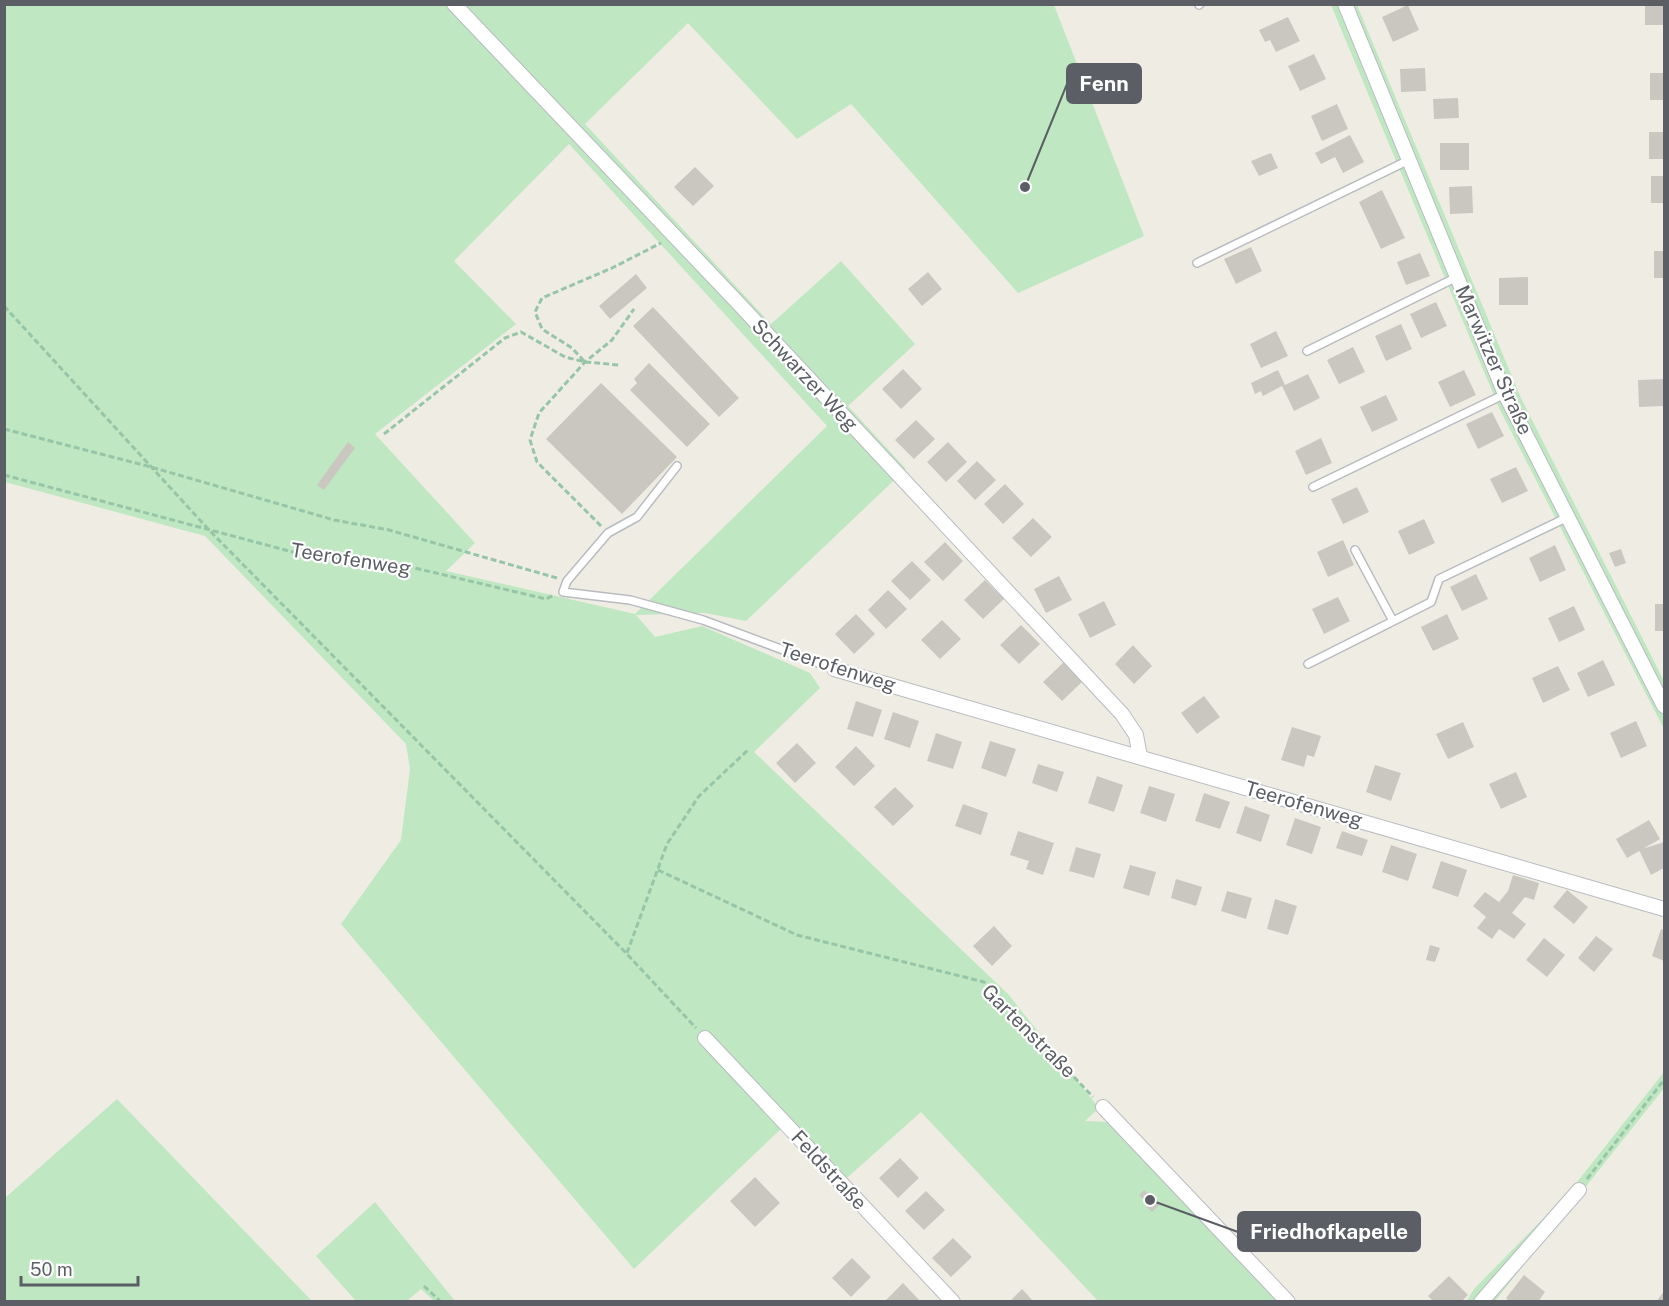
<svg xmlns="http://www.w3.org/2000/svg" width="1669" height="1306" viewBox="0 0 1669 1306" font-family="'Public Sans',sans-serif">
	<rect width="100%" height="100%" fill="#efede3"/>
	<path fill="#bfe7c1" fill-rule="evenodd" d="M4,5H1054L1144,236L1018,293L851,104L797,139L688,23L585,124L771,324L841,261L915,344L848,406L906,469L887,487L746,621L705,613L636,615L655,637L702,626L810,673L820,688L754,752L1008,994L1099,1108L1085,1121L1108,1122L1279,1301H1098L921,1112L840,1184L784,1126L634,1269L341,924L401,840L410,769L406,744L205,536L5,482ZM569,144L827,426L635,614L446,571L475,543L375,434L516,324L454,261Z
		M1331,5H1357L1521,398L1664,681V729L1500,410Z
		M1664,1072V1088L1495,1301L1466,1302L1474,1289L1570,1191Z
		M117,1099L312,1301H5V1198Z
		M375,1202L455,1301H434L421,1289L407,1301H356L316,1256Z"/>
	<path fill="#cac7c0" d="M1645,4H1664V25H1645Z
		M1408,5L1419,30L1393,42L1382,17Z
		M1288,17L1300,41L1276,52L1270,40L1265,42L1259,30Z
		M1314,54L1326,79L1300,91L1288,66Z
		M1425,68L1426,91L1401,92L1400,69Z
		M1650,73H1664V100H1650Z
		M1458,98L1459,118L1434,119L1433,99Z
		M1337,104L1348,129L1322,141L1311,116Z
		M1649,132H1664V159H1649Z
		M1350,135L1364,162L1343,173L1335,157L1321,164L1315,153Z
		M1440,143H1469V170H1440Z
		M1271,153L1278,168L1259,176L1251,161Z
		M695,167L714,186L693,206L674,187Z
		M1651,176H1664V203H1651Z
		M1472,186L1473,213L1450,214L1449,187Z
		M1382,190L1405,238L1381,249L1359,202Z
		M1251,247L1262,271L1236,284L1224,259Z
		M1654,251H1664V278H1654Z
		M1420,253L1430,276L1406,285L1397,262Z
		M928,272L942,289L922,306L908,289Z
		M636,274L647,288L610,319L599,306Z
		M1528,277V305H1499V278Z
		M1436,302L1447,326L1421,338L1410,314Z
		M653,307L739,398L719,417L633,326Z
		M1401,324L1412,349L1386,361L1375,336Z
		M1276,331L1288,356L1261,368L1250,344Z
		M1353,347L1365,372L1339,384L1327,360Z
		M649,363L710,424L687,447L630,390L637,383L634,379Z
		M903,369L922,389L901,409L882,389Z
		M1278,370L1285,385L1308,374L1320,398L1294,411L1282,386L1263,396L1261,391L1255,394L1251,383Z
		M1464,370L1476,395L1450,407L1438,382Z
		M1664,379V406L1639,407L1638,380Z
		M601,383L677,457L622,514L546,439Z
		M1386,395L1398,420L1372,432L1360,407Z
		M1492,412L1504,436L1478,449L1466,424Z
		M916,420L935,439L914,459L895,440Z
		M1321,438L1332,463L1306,475L1295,451Z
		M348,442L355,448L324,490L317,485Z
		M948,442L967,462L946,482L927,462Z
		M977,461L996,480L975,500L957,481Z
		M1516,467L1528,491L1502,503L1490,479Z
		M1005,484L1024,504L1003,524L984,504Z
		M1357,487L1369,512L1343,524L1331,499Z
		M1033,518L1052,537L1031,557L1012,538Z
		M1424,519L1435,543L1409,555L1398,531Z
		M1343,540L1354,565L1328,577L1317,552Z
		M945,542L963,561L943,581L924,562Z
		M1555,545L1566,570L1540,582L1529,558Z
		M1621,549L1626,563L1615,567L1609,553Z
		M912,561L931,580L910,600L891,581Z
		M1476,574L1488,599L1462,611L1450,587Z
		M1059,576L1072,600L1046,613L1034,589Z
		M985,580L1004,599L983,619L964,600Z
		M888,590L907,609L886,629L868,610Z
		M1338,597L1350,621L1324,634L1312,609Z
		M1104,601L1116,625L1090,638L1078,614Z
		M1655,604H1664V631H1655Z
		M1574,606L1585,630L1559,642L1548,618Z
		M856,614L875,634L854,654L835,634Z
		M1447,614L1459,639L1433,651L1421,627Z
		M942,620L961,639L940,659L921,640Z
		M1021,625L1040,644L1019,664L1000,645Z
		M1133,645L1152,666L1134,684L1115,664Z
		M1603,660L1615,685L1588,697L1577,673Z
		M1064,662L1083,681L1062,701L1043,682Z
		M1558,666L1570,690L1543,703L1532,678Z
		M1204,696L1220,717L1197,734L1181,713Z
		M856,701L882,710L873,737L847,729Z
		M893,712L919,721L910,748L884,739Z
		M1636,721L1647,746L1621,758L1610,733Z
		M1463,722L1474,747L1448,759L1436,734Z
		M1292,727L1321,736L1314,757L1307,755L1304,767L1281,760Z
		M936,733L962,742L953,769L927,761Z
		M990,741L1016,749L1006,777L981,768Z
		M797,743L816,763L795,783L776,763Z
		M856,746L875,766L854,786L835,767Z
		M1038,764L1064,772L1057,792L1032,783Z
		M1375,765L1401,773L1391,801L1366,792Z
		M1516,772L1527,797L1501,809L1489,784Z
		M1097,776L1123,785L1114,812L1088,803Z
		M1149,786L1175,794L1166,822L1140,813Z
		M895,787L914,806L893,826L874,807Z
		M1204,793L1230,802L1220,829L1195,821Z
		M963,804L988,813L981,835L955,826Z
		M1245,806L1270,815L1261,842L1236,833Z
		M1295,818L1321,827L1312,854L1286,845Z
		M1649,820L1660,839L1627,858L1616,839Z
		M1018,831L1054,843L1043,875L1026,869L1029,861L1010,855Z
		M1342,831L1368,840L1362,856L1336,848Z
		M1664,842V868L1651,875L1639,850Z
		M1391,845L1417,854L1408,881L1382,872Z
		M1076,847L1101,854L1094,878L1069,871Z
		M1441,861L1467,870L1458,897L1432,888Z
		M1130,865L1156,872L1149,896L1123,888Z
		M1513,875L1539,883L1534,900L1525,897L1512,913L1526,924L1514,939L1499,929L1492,939L1477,928L1486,917L1473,906L1485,892L1499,902L1508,891Z
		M1176,879L1202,887L1196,906L1171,898Z
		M1567,890L1588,907L1574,924L1553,907Z
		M1227,891L1252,898L1246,919L1221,911Z
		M1275,899L1297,906L1288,935L1267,929Z
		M994,926L1012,946L992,966L973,946Z
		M1661,929L1664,930V961L1652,956Z
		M1596,936L1613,949L1594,972L1578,958Z
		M1544,938L1565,955L1547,977L1526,960Z
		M1430,945L1440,948L1435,962L1426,960Z
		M900,1158L919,1178L898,1198L879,1178Z
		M755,1177L780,1203L755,1227L730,1201Z
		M1144,1190L1160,1204L1152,1212L1144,1204L1146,1202L1139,1195Z
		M926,1191L945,1210L924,1230L905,1211Z
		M953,1238L972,1257L951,1277L932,1258Z
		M852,1258L871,1277L851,1297L832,1278Z
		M1524,1275L1545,1292L1538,1302H1510L1506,1298Z
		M1449,1276L1468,1295L1461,1302H1434L1428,1296Z
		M903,1283L921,1302H884Z
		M1022,1289L1034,1302H1009Z
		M1664,1291V1302H1656Z"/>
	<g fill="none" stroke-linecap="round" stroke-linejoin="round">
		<defs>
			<path id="lane" d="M1199,5L1200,4
				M1197,263L1409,160
				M1307,351L1457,277
				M677,466L637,517L608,533L567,581L563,592L630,600L703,620L834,669
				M1313,487L1505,394
				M1355,550L1393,621
				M1308,664L1431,602L1439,579L1568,517"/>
			<path id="street" d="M454,4L740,305L1122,714L1136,735L1140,757
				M1345,4L1505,394L1664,706
				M834,669L1664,909
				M705,1038L953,1302
				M1103,1107L1288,1302
				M1481,1302L1579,1190"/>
		</defs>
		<use href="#lane" stroke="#b8bbc0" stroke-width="10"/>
		<use href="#street" stroke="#b8bbc0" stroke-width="16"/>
		<path stroke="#96c6a7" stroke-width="3" stroke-dasharray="6 3" stroke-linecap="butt" d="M4,306L209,530L626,953L696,1028
			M584,361L572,348L542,329L535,312L542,298L612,268L661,243
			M4,429L151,467L334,520L389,530L557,578
			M384,434L505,338L521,332L565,357L585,362L619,365
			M4,475L304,555L385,561L546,599L554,595
			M601,526L537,462L530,440L539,413L585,362L612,340L634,309
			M658,870L797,935L984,982L1093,1097
			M627,953L667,844L699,796L748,750
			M1587,1179L1664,1080
			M424,1286L441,1302"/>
		<use href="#lane" stroke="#fff" stroke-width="7"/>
		<use href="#street" stroke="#fff" stroke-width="14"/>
	</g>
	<g text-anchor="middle" stroke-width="4.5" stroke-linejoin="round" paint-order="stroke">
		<g font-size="20" fill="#5b5f65" stroke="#fff">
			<text transform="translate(1494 360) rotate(66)" y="7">Marwitzer Straße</text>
			<text transform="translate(805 375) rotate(47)" y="7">Schwarzer Weg</text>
			<text transform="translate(351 559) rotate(9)" y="7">Teerofenweg</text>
			<text transform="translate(838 667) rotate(18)" y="7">Teerofenweg</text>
			<text transform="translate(1304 804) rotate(16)" y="7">Teerofenweg</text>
			<text transform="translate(1029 1031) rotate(45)" y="7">Gartenstraße</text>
			<text transform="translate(829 1170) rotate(47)" y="7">Feldstraße</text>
		</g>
	</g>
	<path fill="none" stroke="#5b5f65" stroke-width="2" d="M1025 187L1067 84M1150 1200L1238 1232"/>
	<g fill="#5b5f65" stroke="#fff" stroke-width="2">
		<circle cx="1025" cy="187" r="6"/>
		<circle cx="1150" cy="1200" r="6"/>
	</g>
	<g fill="#5b5f65" stroke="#5b5f65" stroke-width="2">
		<rect x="1067" y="64" width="74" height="39" rx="6"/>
		<rect x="1238" y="1212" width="182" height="39" rx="6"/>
	</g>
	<g font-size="21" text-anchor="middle" font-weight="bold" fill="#fff">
		<text x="1104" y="91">Fenn</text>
		<text x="1329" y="1239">Friedhofkapelle</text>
	</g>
	<rect width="1669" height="1306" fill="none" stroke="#5b5f65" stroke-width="12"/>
	<path d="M21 1276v9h117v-9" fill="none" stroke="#5b5f65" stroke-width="3"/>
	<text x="30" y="1276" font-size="18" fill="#5b5f65" stroke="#ffffff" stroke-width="4.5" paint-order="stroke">50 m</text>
</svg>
